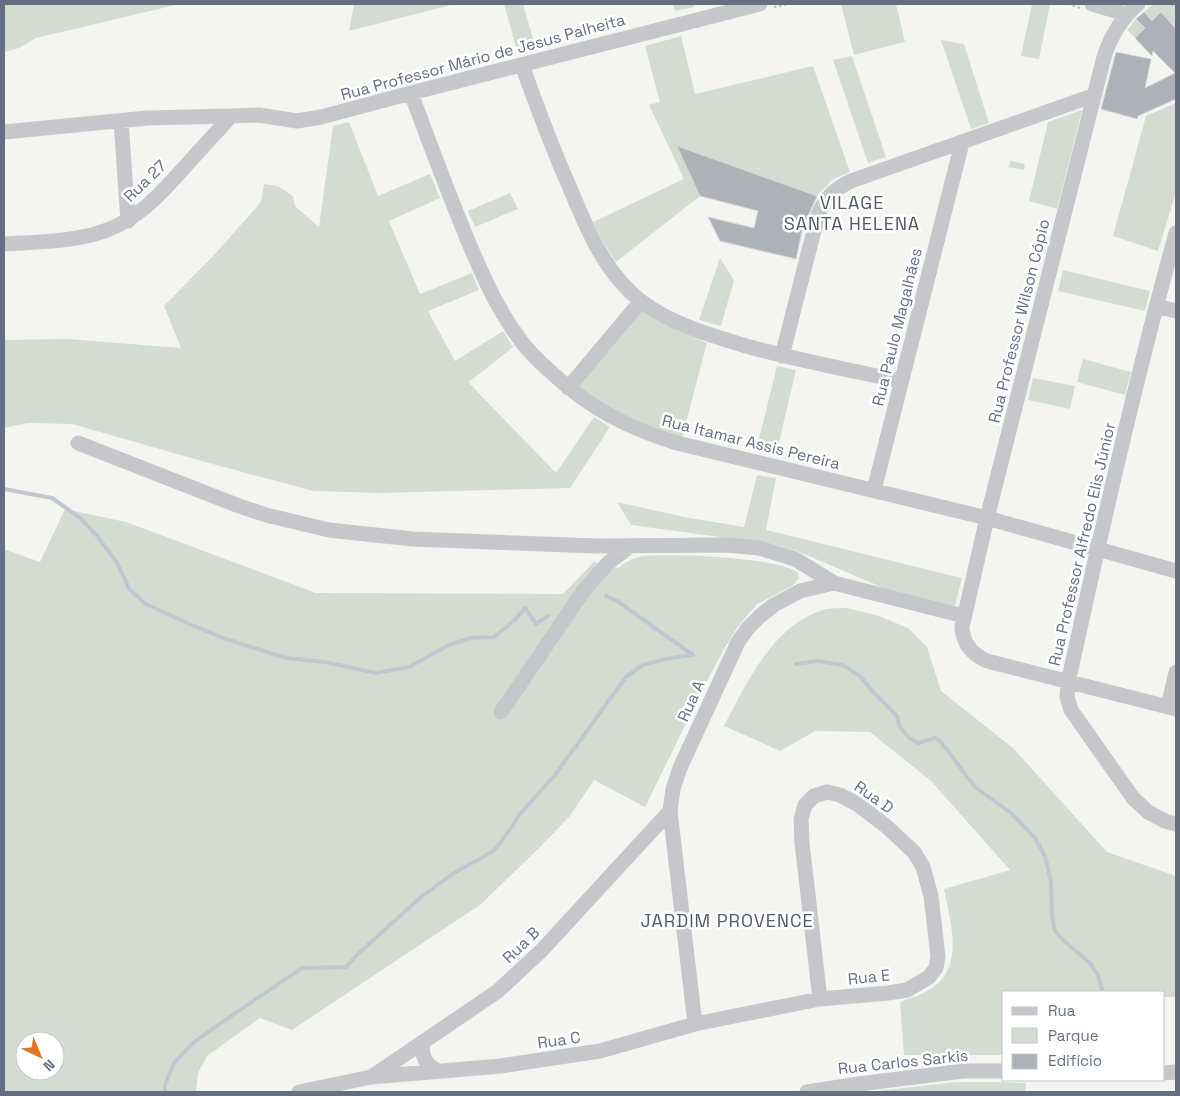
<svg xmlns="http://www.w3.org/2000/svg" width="1180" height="1096" font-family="'Space Grotesk',sans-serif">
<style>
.green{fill:#d4dcd2;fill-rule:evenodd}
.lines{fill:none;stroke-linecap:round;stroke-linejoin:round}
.stream{stroke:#c0c7ce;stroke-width:4}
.building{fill:#adb2b9;stroke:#d6d6d4}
.path{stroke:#bcbdc0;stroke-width:2;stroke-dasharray:2.5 2.5;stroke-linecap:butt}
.minor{stroke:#c5c7cb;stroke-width:15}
.labels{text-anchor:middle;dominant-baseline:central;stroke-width:5;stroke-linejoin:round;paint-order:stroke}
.street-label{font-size:16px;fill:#646f82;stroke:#fff}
.neighbourhood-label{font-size:18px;letter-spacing:1px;fill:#525a67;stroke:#fff}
</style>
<rect width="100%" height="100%" fill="#f4f5f1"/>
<path class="green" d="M4,4h176l-144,34 -17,10 -15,4z
M354,4h101l-106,27z
M504,4h19l13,45 -18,5z
M673,4h20l1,3 -19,4z
M841,4h55l9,38 -51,13z
M1032,4h18l-11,55 -18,-3z
M1153,4h23v25l-15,-17 -9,9 -8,-9z
M1136,19l9,9 -10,10 -8,-8z
M681,36l14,58 118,-28 37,106 -17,7 -16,17 -139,-49 22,49 -84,66 -13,-20 -10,-20 91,-43 -35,-74 11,-3 -15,-56z
M941,40l23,4 25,79 -18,6z
M852,56l34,101 -18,6 -35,-103z
M1176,103v89l-18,59 -45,-15 33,-120z
M1082,110l-25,99 -28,-8 19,-79z
M349,122l29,74 52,-22 10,24 -51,23 31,73 52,-21 7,17 -51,21 27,50 48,-30 10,16 -44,35 1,2 86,89 38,-56 16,10 -40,61 -191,5 -66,-2 -115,-31 -126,-36 -44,-1 -24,5v-88l64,-1 113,9 -17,-42 51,-52 46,-52 3,-18 14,2 15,10 2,10 24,21 14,-101z
M1010,161l15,3 -1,6 -16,-3z
M510,193l8,16 -43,18 -7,-16z
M720,258l14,22 -13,46 -22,-6z
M1063,270l87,21 -5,20 -87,-20z
M642,310l37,21 28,12 -25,95 -24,-8 -33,-13 -48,-29z
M1083,359l48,13 -6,23 -48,-13z
M777,366l19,4 -20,85 -20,-4z
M1033,378l42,8 -5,23 -42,-9z
M757,475l19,3 -10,52 196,48 -7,28 -69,-17 -89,-38 -25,-7 -141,-19 -14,-23 67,15 60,10z
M65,509l61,13 190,71 247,1 31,-32 24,6c6,-5 13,-9 20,-11 25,-5 143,0 160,16l1,5 -7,8 -35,18 -20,24 -14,23 -14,26 -64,130 -51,-27 -25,37 -31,32 -58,56 -188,125 -32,-12 -53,38 -9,17 -2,19h-192v-543l36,13zM25,1041h30v30h-30z
M846,608l33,8 29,12 19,19 14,44 72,57 94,104 69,24v121h-12v-5h-160v63h-100l-4,-53c11,-4 22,-7 32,-14 33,-21 18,-68 12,-99l66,-19 -79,-89 -61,-49 -55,-1 -35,20 -56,-25c22,-42 51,-105 103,-117 6,-1 13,-1 19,-1z
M957,1082h37l32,1 -1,9h-157z"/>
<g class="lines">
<path class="stream" d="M4,489l48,9 28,20 18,19 19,26 13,27 16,14 41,19 39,16 60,19 39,4 51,11 33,-6 40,-22 22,-7 23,-1 22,-18 9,-11 11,16 12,-8
M606,596l11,5 76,54
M796,664l22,-3 25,4 17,11 14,17 23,23 3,11 9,11 9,5 18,-5 5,4 34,45 36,26 24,25 10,18 6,25 1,35 3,15 9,10 26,22 8,12 5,17
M165,1092v-7l9,-22 19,-20 32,-23 77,-52 44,-1 14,-15 61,-55 33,-24 38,-21 10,-11 18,-27 35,-39 71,-98 17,-12 22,-6 28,-4"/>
</g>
<path class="building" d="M1144,12l8,9 9,-9 15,17v70l-38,17 -1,3 -36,-10 15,-57 35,7 -6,29 30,-15 -22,-22 -1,5 -17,-18 10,-10 -9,-9z
M677,146l140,50 -12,27 -1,-1 -8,37 -76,-18 -12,-24 46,11 4,-17 -58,-15z"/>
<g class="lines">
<path class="path" d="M1068,4l12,4
M774,7l14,-3"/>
<path class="minor" d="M1092,4l34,10
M1138,4c-17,15 -27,31 -34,53l-117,461 -25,109c1,17 10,27 25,34l189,48
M522,65c15,42 30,83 48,123 17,41 35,86 72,114 31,23 68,33 104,44 51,14 103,24 155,35
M411,93c18,49 37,99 57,148 14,33 29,68 51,97 9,14 22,25 34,36 38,35 75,54 124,69l310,75 189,53
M231,116l28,-1 38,6 24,-4 90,-24 349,-89
M121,121l7,100
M4,132l143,-14 84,-2c-16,18 -33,36 -49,54 -25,28 -49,54 -87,64 -29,8 -61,8 -91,10
M1176,233c-41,148 -75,299 -108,450l-1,14 4,13 62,88 15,14 17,9 11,3
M1156,306l20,5
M782,356l36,-141c7,-18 17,-26 33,-34l244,-86
M568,388l73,-87
M78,443l161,63 27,9 63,15 83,9 185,7 129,-1 33,3 36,11 39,24
M874,490l88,-347
M1168,707l8,-35
M501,712l83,-122 24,-27 22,-17
M695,1024l-25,-213 3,-22 7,-21 58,-126 10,-14 12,-12 14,-11 26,-14 34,-8 130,33
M422,1043c0,14 3,21 16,28
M1164,1073l12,-1
M373,1076l125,-85 44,-41 128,-139
M299,1092l72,-15 130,-11 99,-15 95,-27 125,-25 68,-6 19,-3 22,-13 7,-9 2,-11 -7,-61 -8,-29 -9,-15 -28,-26 -29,-22 -17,-9 -13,-3 -13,4 -9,9 -4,14 1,24 18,156
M807,1092l52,-8 104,-13h41"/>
</g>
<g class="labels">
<g class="street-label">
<text transform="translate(483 57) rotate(-15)">Rua Professor Mário de Jesus Palheita</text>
<text transform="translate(145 181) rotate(-44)">Rua 27</text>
<text transform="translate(1019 321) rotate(-76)">Rua Professor Wilson Cópio</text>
<text transform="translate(897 327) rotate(-76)">Rua Paulo Magalhães</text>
<text transform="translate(751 442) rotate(14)">Rua Itamar Assis Pereira</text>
<text transform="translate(1082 544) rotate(-77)">Rua Professor Alfredo Elis Júnior</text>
<text transform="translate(691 701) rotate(-66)">Rua A</text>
<text transform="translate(874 797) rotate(35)">Rua D</text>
<text transform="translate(521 945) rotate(-44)">Rua B</text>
<text transform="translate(869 977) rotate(-6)">Rua E</text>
<text transform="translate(559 1040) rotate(-8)">Rua C</text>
<text transform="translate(903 1062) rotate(-6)">Rua Carlos Sarkis</text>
</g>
<g class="neighbourhood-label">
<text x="852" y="202">VILAGE<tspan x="852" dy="21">SANTA HELENA</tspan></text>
<text x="727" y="920">JARDIM PROVENCE</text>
</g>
</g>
<rect width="1180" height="1096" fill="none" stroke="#646f82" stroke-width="10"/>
<rect x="1002" y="991" width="162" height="90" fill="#ffffff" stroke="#c1c5cd"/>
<rect x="1012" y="1007" width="25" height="8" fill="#c5c7cb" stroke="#c1c5cd"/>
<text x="1048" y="1016" font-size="15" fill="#646f82">Rua</text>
<rect x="1012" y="1028" width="25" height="15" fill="#d4dcd2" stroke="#c1c5cd"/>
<text x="1048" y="1041" font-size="15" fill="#646f82">Parque</text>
<rect x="1012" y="1054" width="25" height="15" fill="#adb2b9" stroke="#c1c5cd"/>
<text x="1048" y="1066" font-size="15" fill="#646f82">Edifício</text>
<g transform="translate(40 1056) rotate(136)"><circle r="24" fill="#ffffff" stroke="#c1c5cd"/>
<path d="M0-4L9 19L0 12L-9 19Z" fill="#e17425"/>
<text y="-8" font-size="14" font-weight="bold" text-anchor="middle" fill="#646f82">N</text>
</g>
</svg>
